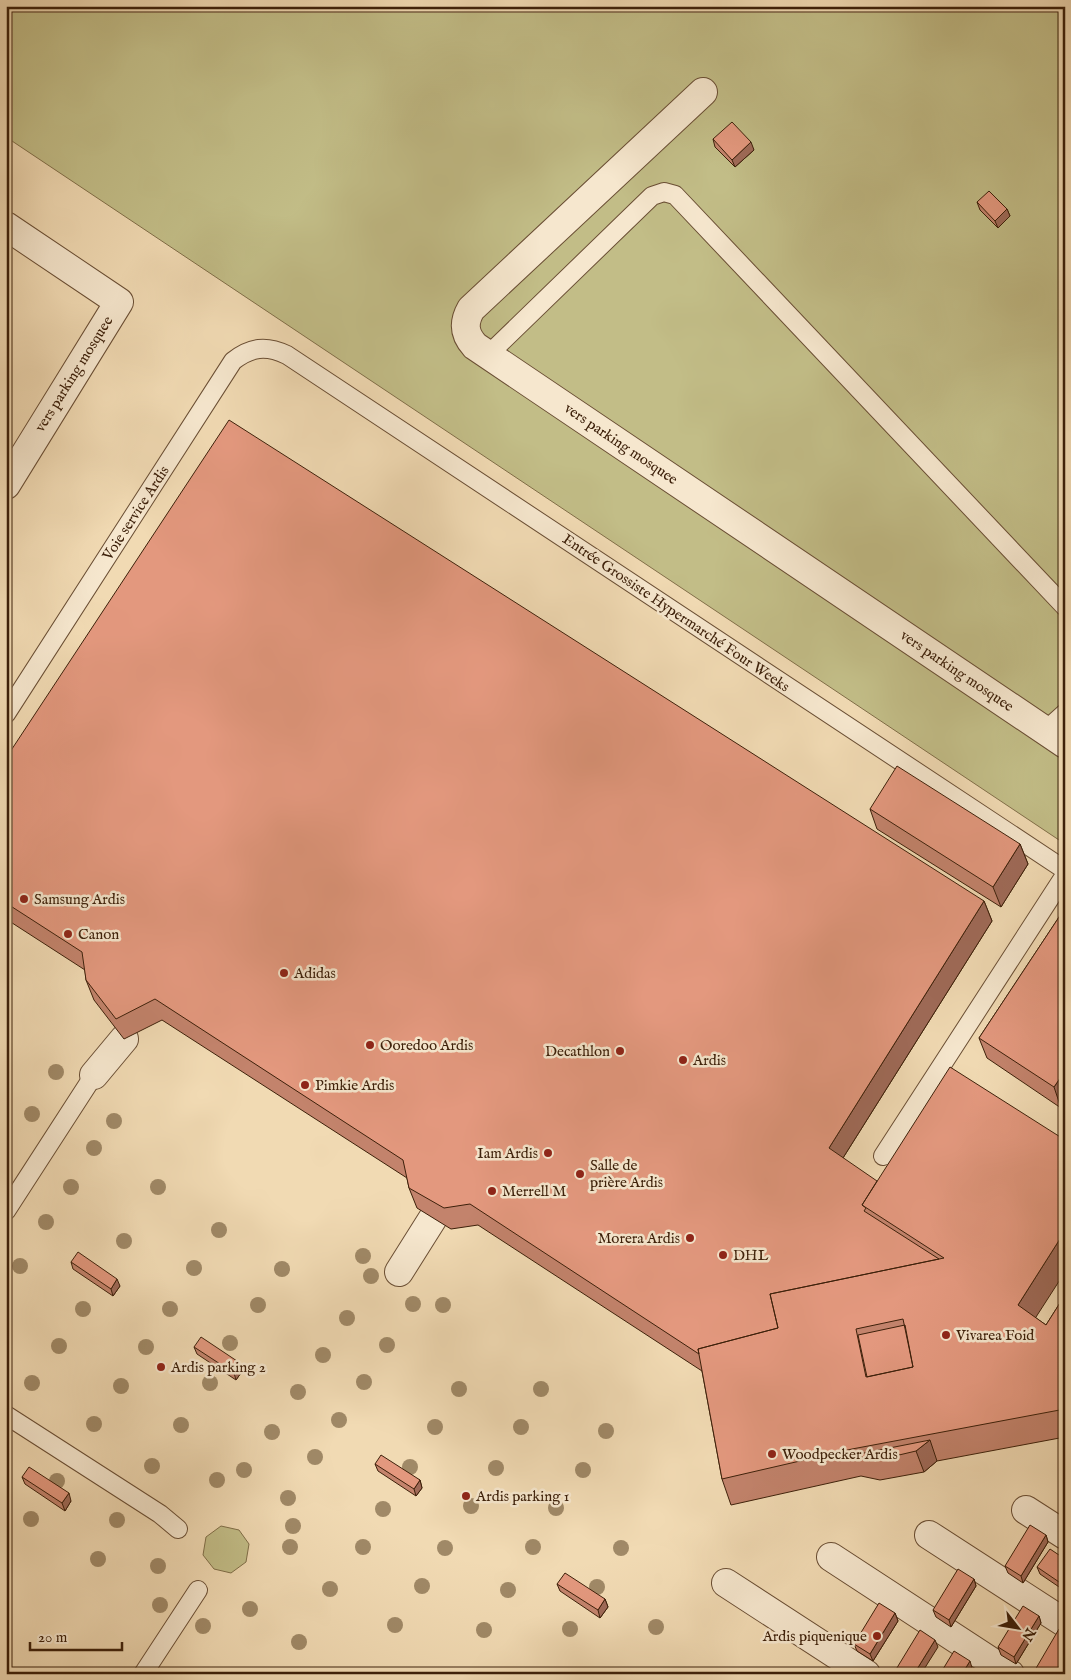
<svg xmlns="http://www.w3.org/2000/svg" width="1071" height="1680" font-family="'IM FELL English',serif">
<style>
.green{fill:#c2bd87;stroke:#806e48}
.lines{fill:none;stroke-linecap:round;stroke-linejoin:round}
.lane-casing{stroke:#6a4e34;stroke-width:20}
.street-casing{stroke:#6a4e34;stroke-width:30}
.lane{stroke:#f6e7ce;stroke-width:18}
.street{stroke:#f6e7ce;stroke-width:28}
.tree{fill:#a08967}
.wall{fill:#c3836c;stroke:#3d200a}
.shaded-wall{fill:#9f6a58;stroke:#3d200a}
.building{fill:#e3987e;stroke:#3d200a;fill-rule:evenodd}
.poi-dot{fill:#8f2418;stroke:#f6e7ce;stroke-width:2}
.labels{text-anchor:middle;dominant-baseline:central;stroke-width:5;stroke-linejoin:round;paint-order:stroke}
.street-label{font-size:15px;fill:#3d200a;stroke:#f6e7ce}
.poi-label{font-size:15px;fill:#3d200a;stroke:#f6e7ce;text-anchor:start}
</style>
<rect width="100%" height="100%" fill="#f1dab3"/>
<filter id="stains"><feTurbulence type="fractalNoise" baseFrequency=".004" numOctaves="4"/><feColorMatrix values="0 0 0 0 .2 0 0 0 0 .09 0 0 0 0 .02 0 0 0 .5 -.17"/></filter>
<radialGradient id="worn" r=".72"><stop offset=".6" stop-color="#630" stop-opacity="0"/><stop offset="1" stop-color="#630" stop-opacity=".3"/></radialGradient>
<path class="green" d="M6,6h1059v838l-1059,-707z
M221,1526l18,4 10,14 -3,18 -15,11 -17,-4 -11,-14 3,-18z"/>
<g class="lines">
<defs>
<path id="lane" d="M488,355l164,-159 12,-4 11,3 390,412
M6,714l227,-353c18,-14 33,-16 54,-6l778,515
M1045,731l20,-18
M883,1156l182,-281
M6,1211l88,-136
M6,1415l154,99 18,15
M143,1674l55,-84"/>
<path id="street" d="M703,92l-232,217c-8,14 -7,25 4,37l590,398
M6,226l113,76 -113,183
M94,1075l30,-36
M399,1272l34,-54
M1026,1510l39,25
M929,1535l136,88
M831,1557l179,117
M726,1583l140,91"/>
</defs>
<use href="#lane" class="lane-casing"/>
<use href="#street" class="street-casing"/>
<use href="#lane" class="lane"/>
<use href="#street" class="street"/>
</g>
<g class="tree">
<circle cx="56" cy="1072" r="8"/>
<circle cx="32" cy="1114" r="8"/>
<circle cx="114" cy="1121" r="8"/>
<circle cx="94" cy="1148" r="8"/>
<circle cx="71" cy="1187" r="8"/>
<circle cx="158" cy="1187" r="8"/>
<circle cx="46" cy="1222" r="8"/>
<circle cx="219" cy="1230" r="8"/>
<circle cx="124" cy="1241" r="8"/>
<circle cx="363" cy="1256" r="8"/>
<circle cx="20" cy="1266" r="8"/>
<circle cx="194" cy="1268" r="8"/>
<circle cx="282" cy="1269" r="8"/>
<circle cx="371" cy="1276" r="8"/>
<circle cx="413" cy="1304" r="8"/>
<circle cx="258" cy="1305" r="8"/>
<circle cx="443" cy="1305" r="8"/>
<circle cx="83" cy="1309" r="8"/>
<circle cx="170" cy="1309" r="8"/>
<circle cx="347" cy="1318" r="8"/>
<circle cx="230" cy="1343" r="8"/>
<circle cx="387" cy="1345" r="8"/>
<circle cx="59" cy="1346" r="8"/>
<circle cx="146" cy="1347" r="8"/>
<circle cx="323" cy="1355" r="8"/>
<circle cx="364" cy="1382" r="8"/>
<circle cx="32" cy="1383" r="8"/>
<circle cx="210" cy="1383" r="8"/>
<circle cx="121" cy="1386" r="8"/>
<circle cx="459" cy="1389" r="8"/>
<circle cx="541" cy="1389" r="8"/>
<circle cx="298" cy="1392" r="8"/>
<circle cx="339" cy="1420" r="8"/>
<circle cx="94" cy="1424" r="8"/>
<circle cx="181" cy="1425" r="8"/>
<circle cx="435" cy="1427" r="8"/>
<circle cx="521" cy="1427" r="8"/>
<circle cx="606" cy="1431" r="8"/>
<circle cx="272" cy="1432" r="8"/>
<circle cx="315" cy="1457" r="8"/>
<circle cx="152" cy="1466" r="8"/>
<circle cx="410" cy="1467" r="8"/>
<circle cx="496" cy="1468" r="8"/>
<circle cx="244" cy="1470" r="8"/>
<circle cx="583" cy="1470" r="8"/>
<circle cx="217" cy="1480" r="8"/>
<circle cx="57" cy="1481" r="8"/>
<circle cx="288" cy="1498" r="8"/>
<circle cx="471" cy="1506" r="8"/>
<circle cx="556" cy="1508" r="8"/>
<circle cx="383" cy="1509" r="8"/>
<circle cx="31" cy="1519" r="8"/>
<circle cx="117" cy="1520" r="8"/>
<circle cx="293" cy="1526" r="8"/>
<circle cx="290" cy="1547" r="8"/>
<circle cx="363" cy="1547" r="8"/>
<circle cx="533" cy="1547" r="8"/>
<circle cx="445" cy="1548" r="8"/>
<circle cx="621" cy="1548" r="8"/>
<circle cx="98" cy="1559" r="8"/>
<circle cx="158" cy="1566" r="8"/>
<circle cx="422" cy="1586" r="8"/>
<circle cx="597" cy="1587" r="8"/>
<circle cx="330" cy="1589" r="8"/>
<circle cx="508" cy="1590" r="8"/>
<circle cx="160" cy="1605" r="8"/>
<circle cx="250" cy="1609" r="8"/>
<circle cx="395" cy="1625" r="8"/>
<circle cx="203" cy="1626" r="8"/>
<circle cx="656" cy="1627" r="8"/>
<circle cx="570" cy="1629" r="8"/>
<circle cx="484" cy="1630" r="8"/>
<circle cx="299" cy="1642" r="8"/>
</g>
<path class="wall" d="M713,139l41,11 -19,17 -20,-20z
M977,202l30,7 3,7 -12,12 -18,-18z
M6,758l978,143 8,20 -149,237 193,160 10,7 19,-30v142l-128,24 -13,11 -44,8 -19,-4 -130,29 -9,-26 -20,-108 -224,-146 -27,4 -34,-21 -8,-20 -2,-10 -245,-158 -38,19 -30,-39 -8,-20 -1,-10 -79,-51z
M870,809l150,35 8,20 -27,43 -124,-78z
M1065,908l-4,200 -74,-50 -8,-20z
M71,1262l49,24 -7,10 -40,-27z
M194,1347l49,23 -7,10 -39,-26z
M375,1464l45,16 2,8 -6,8 -38,-25z
M22,1477l49,24 -6,10 -40,-27z
M1046,1535l2,7 -25,41 -15,-10 -3,-7z
M1065,1559v32l-25,-17 -3,-7z
M974,1579l2,7 -25,41 -15,-10 -3,-7z
M557,1584l48,15 3,8 -8,11 -40,-27z
M895,1613l3,8 -25,40 -16,-10 -3,-7z
M1039,1616l2,7 -25,41 -15,-9 -3,-8z"/>
<path class="shaded-wall" d="M751,142l3,8 -19,17 -3,-7z
M1007,209l3,7 -12,12 -3,-7z
M1020,844l8,20 -27,43 -8,-20z
M984,901l8,20 -156,248 -7,-21z
M1065,1071v32l-4,5 -7,-21z
M1065,1231v41l-38,59 -9,-26z
M117,1279l3,7 -7,10 -2,-7z
M240,1363l3,7 -7,10 -2,-7z
M930,1440l7,21 -13,11 -8,-21z
M420,1480l2,8 -6,8 -2,-7z
M69,1493l2,8 -6,10 -3,-8z
M1046,1535l2,7 -25,41 -2,-7z
M974,1579l2,7 -25,41 -2,-7z
M605,1599l3,8 -8,11 -2,-8z
M895,1613l3,8 -25,40 -3,-7z
M1039,1616l2,7 -25,41 -2,-7z
M935,1640l3,7 -17,27h-7z
M1065,1657v11l-4,6h-7z
M970,1661l2,7 -3,6h-7z"/>
<path class="building" d="M732,122l19,20 -19,18 -19,-21z
M989,191l18,18 -12,12 -18,-19z
M229,420l755,481 -155,247 48,33 -15,24 4,3 -2,3 75,48 -169,35 8,34 -80,21 1,5 -229,-150 -26,4 -35,-20 -6,-28 -248,-161 -39,20 -30,-39 -4,-28 -76,-49v-145z
M897,766l123,78 -27,43 -123,-78z
M1065,908v163l-11,16 -75,-49z
M950,1067l115,73v91l-47,74 28,20 19,-30v114l-213,40 -130,30 -24,-130 80,-21 -8,-34 174,-36 -82,-53zM903,1319l10,48 -47,10 -10,-48z
M78,1252l39,27 -6,10 -40,-27z
M905,1325l8,42 -46,10 -9,-42z
M201,1337l39,26 -6,10 -40,-26z
M930,1440l-14,11 -17,4 -26,5 -19,-5z
M381,1455l39,25 -6,9 -39,-25z
M29,1467l40,26 -7,10 -40,-26z
M1030,1525l16,10 -25,41 -16,-10z
M1050,1549l15,10v27l-28,-19z
M958,1569l16,10 -25,41 -16,-10z
M565,1573l40,26 -7,11 -41,-26z
M879,1603l16,10 -25,41 -16,-10z
M1023,1606l16,10 -25,41 -16,-10z
M1059,1629l6,4v24l-11,17h-13l-6,-4z
M920,1630l15,10 -21,34h-15l-4,-3z
M954,1651l16,10 -8,13h-22z"/>
<g class="poi-dot">
<circle cx="24" cy="899" r="5"/>
<circle cx="68" cy="934" r="5"/>
<circle cx="284" cy="973" r="5"/>
<circle cx="370" cy="1045" r="5"/>
<circle cx="620" cy="1051" r="5"/>
<circle cx="683" cy="1060" r="5"/>
<circle cx="305" cy="1085" r="5"/>
<circle cx="548" cy="1153" r="5"/>
<circle cx="580" cy="1174" r="5"/>
<circle cx="492" cy="1191" r="5"/>
<circle cx="690" cy="1238" r="5"/>
<circle cx="723" cy="1255" r="5"/>
<circle cx="946" cy="1335" r="5"/>
<circle cx="161" cy="1367" r="5"/>
<circle cx="772" cy="1454" r="5"/>
<circle cx="466" cy="1496" r="5"/>
<circle cx="877" cy="1636" r="5"/>
</g>
<g class="labels">
<g class="street-label">
<text transform="translate(74 374) rotate(-58)">vers parking mosquee</text>
<text transform="translate(621 444) rotate(34)">vers parking mosquee</text>
<text transform="translate(136 513) rotate(-57)">Voie service Ardis</text>
<text transform="translate(676 613) rotate(34)">Entrée Grossiste Hypermarché Four Weeks</text>
<text transform="translate(957 671) rotate(34)">vers parking mosquee</text>
</g>
<g class="poi-label">
<text x="34" y="899">Samsung Ardis</text>
<text x="78" y="934">Canon</text>
<text x="294" y="973">Adidas</text>
<text x="380" y="1045">Ooredoo Ardis</text>
<text x="610" y="1051" text-anchor="end">Decathlon</text>
<text x="693" y="1060">Ardis</text>
<text x="315" y="1085">Pimkie Ardis</text>
<text x="538" y="1153" text-anchor="end">Iam Ardis</text>
<text x="590" y="1165">Salle de<tspan x="590" dy="17">prière Ardis</tspan></text>
<text x="502" y="1191">Merrell M</text>
<text x="680" y="1238" text-anchor="end">Morera Ardis</text>
<text x="733" y="1255">DHL</text>
<text x="956" y="1335">Vivarea Foid</text>
<text x="171" y="1367">Ardis parking 2</text>
<text x="782" y="1454">Woodpecker Ardis</text>
<text x="476" y="1496">Ardis parking 1</text>
<text x="867" y="1636" text-anchor="end">Ardis piquenique</text>
</g>
</g>
<rect width="1071" height="1680" fill="none" stroke="#f1dab3" stroke-width="25"/>
<rect x="8" y="8" width="1056" height="1665" fill="none" stroke="#3d200a" stroke-width="2.5"/>
<rect x="12" y="12" width="1046" height="1655" fill="none" stroke="#3d200a"/>
<g transform="translate(1018 1628) rotate(121)" stroke="#f6e7ce" stroke-width="4" paint-order="stroke">
<path d="M0-4L9 19L0 12L-9 19Z" fill="#3d200a"/>
<text y="-8" font-size="14" font-weight="bold" text-anchor="middle" fill="#3d200a">N</text>
</g>
<path d="M30 1642v8h92v-8" fill="none" stroke="#3d200a" stroke-width="2.5"/>
<text x="38" y="1642" font-size="15" fill="#3d200a" stroke="#f6e7ce" stroke-width="4" paint-order="stroke">20 m</text>
<rect width="100%" height="100%" filter="url(#stains)"/>
<rect width="100%" height="100%" fill="url(#worn)"/>
</svg>
